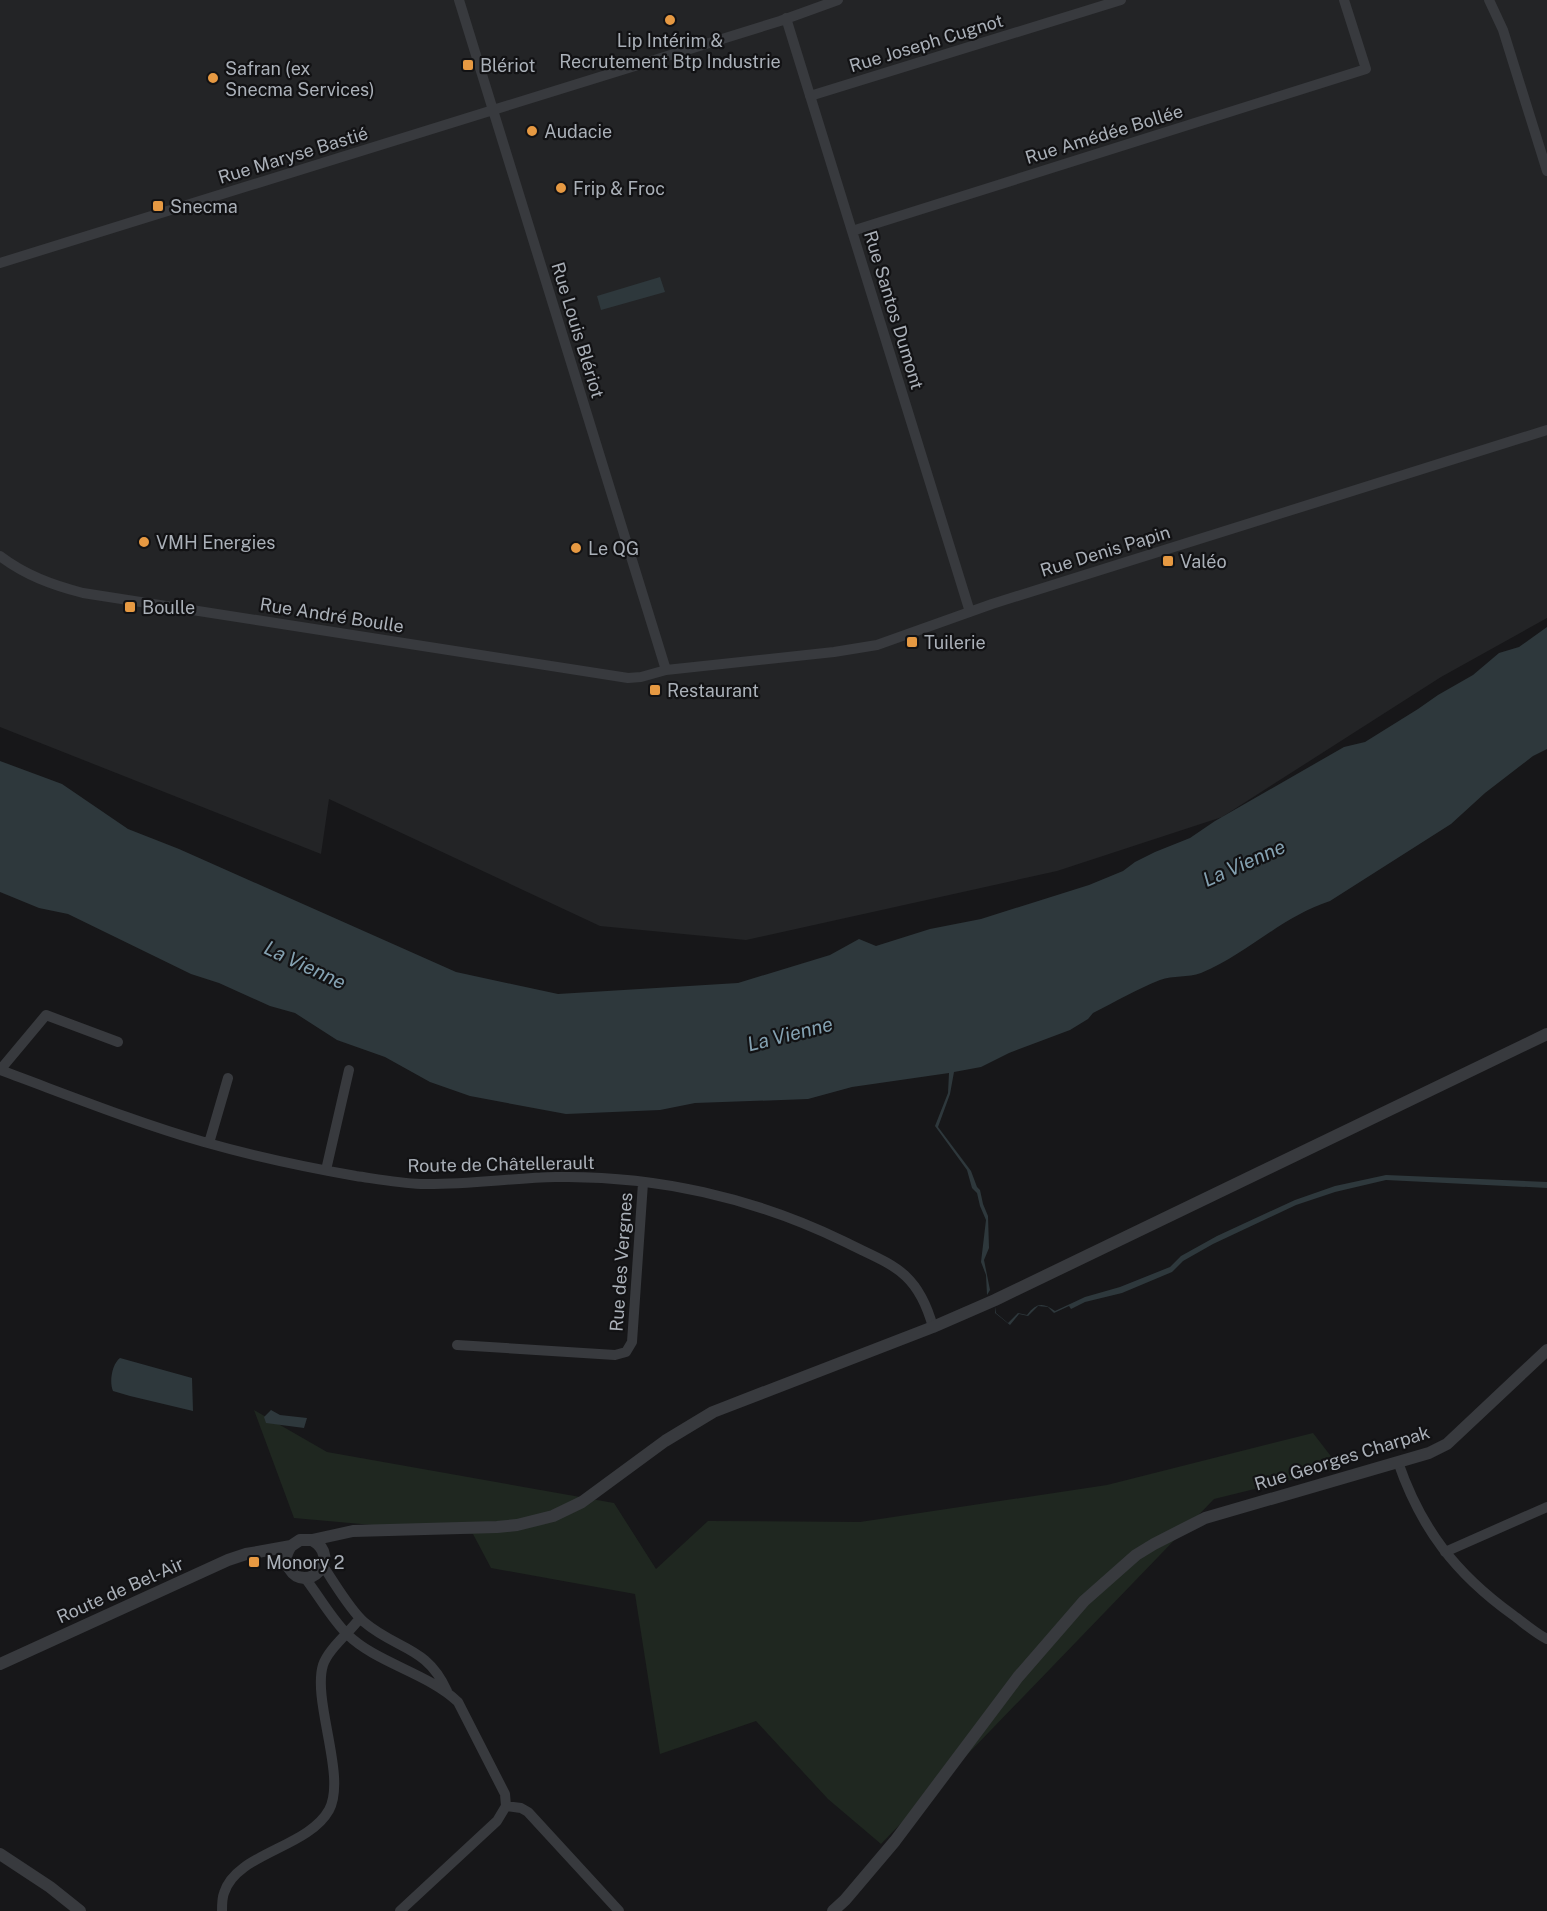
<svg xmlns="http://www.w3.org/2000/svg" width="1547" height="1911" font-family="'Public Sans',sans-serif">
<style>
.built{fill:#232426}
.green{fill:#1f2720}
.water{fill:#2e383c}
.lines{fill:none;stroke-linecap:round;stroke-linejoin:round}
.minor{stroke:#383a3e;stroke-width:10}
.tertiary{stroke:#383a3e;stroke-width:12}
.poi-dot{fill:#e69942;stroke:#121214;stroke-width:2}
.labels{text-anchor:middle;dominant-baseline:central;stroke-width:4.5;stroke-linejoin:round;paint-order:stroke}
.poi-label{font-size:18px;fill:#aab0b8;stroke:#121214;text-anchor:start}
.street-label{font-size:18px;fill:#aab0b8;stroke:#121214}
.water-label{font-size:20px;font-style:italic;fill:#84a1b1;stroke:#121214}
</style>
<rect width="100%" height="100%" fill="#171719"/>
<path class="built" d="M0,0h1547v618l-106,59 -219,140 -165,54 -311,69 -146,-14 -271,-127 -8,55 -321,-127z"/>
<path class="green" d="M254,1410l73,42 287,51 42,66 52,-48 152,1 247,-37 206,-52 27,35 -126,31 -333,345 -53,-45 -72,-78 -96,33 -25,-160 -144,-26 -18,-34 -179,-16z"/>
<path class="water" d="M660,277l5,15 -64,18 -4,-14z
M1547,627v122l-14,7 -48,37 -34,31 -121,77c-49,16 -83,53 -129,72 -13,5 -28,2 -41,7 -23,9 -45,22 -67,33l-5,6 -18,11 -61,23 -28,14 -27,5 -4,22 -12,33 33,44 6,16 3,3 3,14 5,12 1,32 -5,12 6,30 -3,5 -1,-20 -5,-13 5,-42 -6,-14 -3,-13 -5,-5 -5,-18 -32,-44 13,-33 1,-20 -97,14 -44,12 -113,4 -35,7 -94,4 -96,-18 -40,-14 -45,-25 -48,-17 -42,-27 -25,-7 -51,-23 -28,-9 -123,-60 -29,-6 -39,-16v-131l62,23 66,45 51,20 277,123 102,22 180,-11 92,-28 29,-16 17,7 54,-17 51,-10 108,-34 34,-14 12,-9 20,-10 35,-14 25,-17 129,-74 21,-5 53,-33 20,-14 35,-20 26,-22 20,-6z
M1386,1175l161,7v6l-161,-8 -51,12 -39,13 -83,39 -30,17 -11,11 -50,21 -37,9 -14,7 -2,-3 -15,7 -6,-6 -10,-1 -10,10 -9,-2 -9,11 -15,-12v-6l1,6 12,10 10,-10 9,2c9,-12 16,-13 28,-4l30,-14 35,-10 50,-20 11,-11 36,-20 78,-36 40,-14z
M120,1358l72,20 1,33 -63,-15 -17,-5c-4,-9 -1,-27 7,-33z
M271,1410l9,5 27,3 -3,10 -38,-5 -2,-6z"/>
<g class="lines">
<path class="minor" d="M459,0l207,670
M1489,0l14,30 44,141
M786,18l184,594
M810,96l311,-96
M852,231l514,-162 -22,-69
M0,263l780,-242 58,-21
M0,556c25,19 52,29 83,37l545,85 13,-1 25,-7 168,-18 43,-7 115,-41 555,-174
M0,1070c68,25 135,52 204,72 49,14 101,25 152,34 21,3 43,7 65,8 45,1 90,-6 135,-7 98,-2 199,21 287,64 48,24 74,28 90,86
M0,1070l46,-55 72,27
M209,1143l19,-65
M326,1170l23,-100
M457,1345l158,10 11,-3 6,-10 11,-159
M1398,1462c23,67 58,112 115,153 11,8 22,18 34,24
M1445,1552l102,-45
M323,1566c11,16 27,44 41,56 33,28 63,24 83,69
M305,1578c14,18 26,40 42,56 29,29 81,39 111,68l47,92 1,12 -9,15 -97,90
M506,1806l15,2 7,4 91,99
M222,1911c0,-6 0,-13 2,-18 12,-40 84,-45 105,-83 18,-33 -17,-109 -6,-145 5,-16 27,-33 37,-47"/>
<path class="tertiary" d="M291,1546c-5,7 -7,15 -2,22 17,28 55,-10 23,-28
M0,1664l228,-104 18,-6 45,-8 9,-6h12l41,-9 144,-4 20,-2 36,-9 29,-14 83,-61 48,-29 220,-85 62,-27 552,-266
M0,1854l50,33 30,24
M833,1911l12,-11 50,-59 123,-164 66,-76 52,-46 18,-11 51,-26 224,-65 18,-9 100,-94"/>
</g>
<g class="poi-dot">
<circle cx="670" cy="20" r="6"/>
<rect x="462" y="59" width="12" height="12" rx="3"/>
<circle cx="213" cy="78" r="6"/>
<circle cx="532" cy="131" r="6"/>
<circle cx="561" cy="188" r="6"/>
<rect x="152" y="200" width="12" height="12" rx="3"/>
<circle cx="144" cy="542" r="6"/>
<circle cx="576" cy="548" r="6"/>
<rect x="1162" y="555" width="12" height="12" rx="3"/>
<rect x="124" y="601" width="12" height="12" rx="3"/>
<rect x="906" y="636" width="12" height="12" rx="3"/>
<rect x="649" y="684" width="12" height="12" rx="3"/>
<rect x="248" y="1556" width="12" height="12" rx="3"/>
</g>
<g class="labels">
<g class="poi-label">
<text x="670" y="40" text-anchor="middle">Lip Intérim &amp;<tspan x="670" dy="21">Recrutement Btp Industrie</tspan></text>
<text x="480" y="65">Blériot</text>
<text x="225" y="68">Safran (ex<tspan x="225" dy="21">Snecma Services)</tspan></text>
<text x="544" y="131">Audacie</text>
<text x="573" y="188">Frip &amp; Froc</text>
<text x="170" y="206">Snecma</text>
<text x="156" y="542">VMH Energies</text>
<text x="588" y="548">Le QG</text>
<text x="1180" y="561">Valéo</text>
<text x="142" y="607">Boulle</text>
<text x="924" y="642">Tuilerie</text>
<text x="667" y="690">Restaurant</text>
<text x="266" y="1562">Monory 2</text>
</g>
<g class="street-label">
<text transform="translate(926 43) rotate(-17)">Rue Joseph Cugnot</text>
<text transform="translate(1104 134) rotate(-17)">Rue Amédée Bollée</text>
<text transform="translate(293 155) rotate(-17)">Rue Maryse Bastié</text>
<text transform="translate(894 310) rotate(73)">Rue Santos Dumont</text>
<text transform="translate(578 330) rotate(73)">Rue Louis Blériot</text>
<text transform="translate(1105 551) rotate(-17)">Rue Denis Papin</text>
<text transform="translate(332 615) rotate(9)">Rue André Boulle</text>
<text transform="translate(501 1164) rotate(-1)">Route de Châtellerault</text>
<text transform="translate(621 1262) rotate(-86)">Rue des Vergnes</text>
<text transform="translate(1342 1458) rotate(-17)">Rue Georges Charpak</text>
<text transform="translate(120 1590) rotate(-24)">Route de Bel-Air</text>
</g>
<g class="water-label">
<text transform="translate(1244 863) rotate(-24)">La Vienne</text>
<text transform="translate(305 965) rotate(25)">La Vienne</text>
<text transform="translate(790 1034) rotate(-14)">La Vienne</text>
</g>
</g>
</svg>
